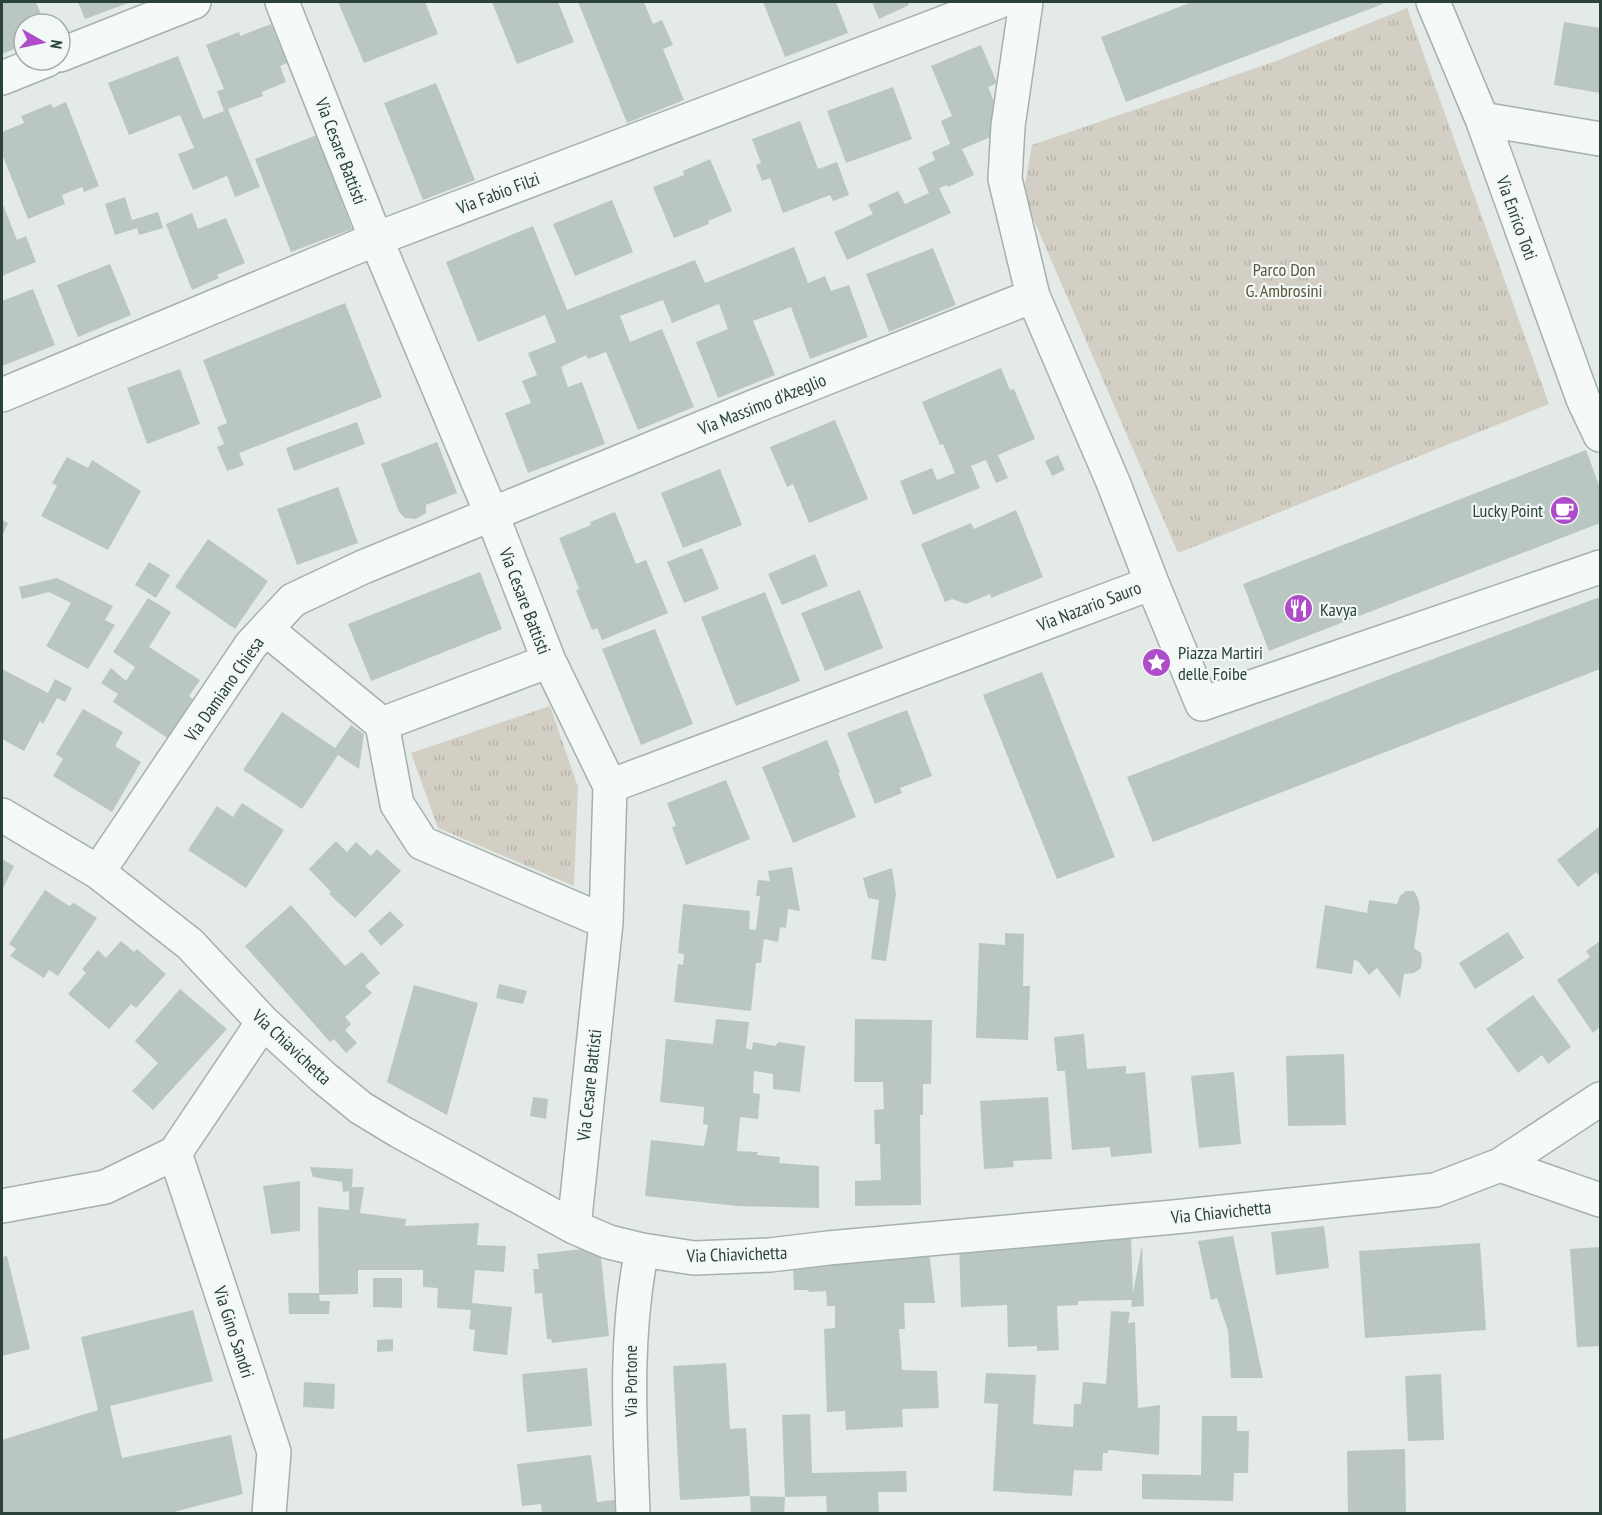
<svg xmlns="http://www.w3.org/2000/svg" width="1602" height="1515" font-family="'PT Sans Narrow',sans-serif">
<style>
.park{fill:url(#park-tufts)}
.building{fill:#bac7c1}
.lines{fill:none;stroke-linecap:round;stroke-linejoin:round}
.minor-casing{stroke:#a4b1ac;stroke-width:36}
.minor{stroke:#f5f9f7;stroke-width:33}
.labels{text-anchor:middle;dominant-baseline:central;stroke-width:4.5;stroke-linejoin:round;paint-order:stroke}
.street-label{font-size:18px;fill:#2b4238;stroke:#f2f8f5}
.park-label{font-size:18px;fill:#5d5439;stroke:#f2f8f5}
.poi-label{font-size:18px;fill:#2b4238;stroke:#f2f8f5;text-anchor:start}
</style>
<defs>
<pattern id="park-tufts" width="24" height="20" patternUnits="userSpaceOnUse" patternTransform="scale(1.5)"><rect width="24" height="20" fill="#d4cfc4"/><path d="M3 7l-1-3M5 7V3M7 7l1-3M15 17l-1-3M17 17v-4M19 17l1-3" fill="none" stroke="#b6b3a9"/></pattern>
</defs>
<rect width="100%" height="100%" fill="#e3eae7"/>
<path class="park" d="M1407,8l142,396 -371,149 -155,-358 9,-50 244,-84z
M550,706l28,81 -4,99 -136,-58 -27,-75z"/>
<path class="building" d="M2,2h34l9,22h-21v21l-22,9z
M78,2h53l-46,17z
M338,2h87l13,32 -74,29z
M492,2h66l16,40 -57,22z
M578,2h66l9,22 9,-4 11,25 -10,4 21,51 -57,23z
M763,2h73l12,31 -63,24z
M872,2h35l2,3 -30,14z
M1192,2h190l1,2 -257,98 -25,-65z
M1564,22l36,6v65l-46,-8z
M271,24l16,39 -7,3 6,16 -24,10 1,4 -35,13 32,78 -25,10 -8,-21 -34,14 -15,-36 16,-6 -14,-33 -51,20 -21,-52 70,-27 25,63 21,-8 -7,-20 7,-2 -18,-44 33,-13 1,4z
M981,45l16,38 -9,4 11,27 -8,3 7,17 -36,15 12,26 -26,12 -1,-2 -8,3 12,25 -104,47 -13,-28 39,-18 -5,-9 30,-14 7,13 24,-11 -11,-25 17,-8 -3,-8 18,-8 -9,-23 11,-5 -21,-50z
M436,83l39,97 -52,20 -39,-97z
M893,87l19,52 -66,24 -19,-52z
M66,102l33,84 -15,6 -2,-5 -20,8 3,9 -37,15 -26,-65v-22l22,-9 -3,-7 30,-12 2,4z
M800,121l18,48 19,-7 12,33 -16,6 -3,-6 -47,18 -13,-35 -8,3 -6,-16 5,-2 -9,-24z
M317,135l35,94 -61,23 -36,-93z
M710,159l22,52 -24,10 1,3 -35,14 -21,-51 31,-12 -1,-4z
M125,197l7,23 26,-8 5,16 -24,7 -2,-7 -22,7 -10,-31z
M612,200l21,52 -58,24 -22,-52z
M2,202l15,38 9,-4 10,26 -34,14z
M192,213l6,16 28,-11 19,45 -28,12 2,3 -27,12 -26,-66z
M533,226l34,84 128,-50 10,23 89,-36 14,36 17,-7 6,15 18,-6 19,52 -58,22 -19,-52 -38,14 22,54 -57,23 -22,-56 32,-13 -9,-25 -47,19 -9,-23 -43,16 10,26 32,-13 32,78 -56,23 -32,-78 -18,7 -2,-4 -25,12 7,20 14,-5 23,62 -77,29 -23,-60 26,-10 -9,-22 15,-6 -9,-22 28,-11 -11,-27 -67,27 -32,-80z
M933,248l23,57 -67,27 -23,-58z
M110,264l21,51 -53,22 -21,-52z
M33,289l22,56 -53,21v-65z
M345,303l37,94 -143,56 5,12 -17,6 -10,-24 7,-3 -7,-17 10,-4 -24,-63z
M1001,368l9,22 4,-1 21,50 -37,16 10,23 -12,5 -10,-23 -15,6 9,22 -67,27 -13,-34 32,-13 5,12 18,-7 -12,-29 -3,1 -18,-43z
M180,369l20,55 -53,20 -20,-56z
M835,420l33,79 -59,24 -16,-39 -6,3 -17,-40z
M357,422l8,22 -71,27 -8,-23z
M437,442l20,51 -31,12v8l-10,6 -11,-1 -6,-6 -18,-48z
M1586,450l14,38v35l-331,128 -26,-67z
M1058,455l7,15 -13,6 -7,-15z
M67,457l21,11 4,-8 49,31 -33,59 -67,-34 16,-30 -5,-3z
M720,469l22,56 -59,23 -22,-55z
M338,487l20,56 -61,22 -20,-56z
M1016,510l27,67 -52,21 -1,-4 -24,10 -14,-5 -7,3 -24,-58 50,-21 3,6z
M615,512l21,52 10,-4 22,53 -66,27 -5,-12 -5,2 -16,-40 3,-1 -20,-51 32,-13 -1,-3z
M2,520l6,3 -6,14z
M208,539l60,42 -33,48 -60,-42z
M702,548l17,41 -35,14 -17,-41z
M815,554l13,32 -46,19 -14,-31z
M149,562l21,13 -14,23 -21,-13z
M480,572l22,57 -131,52 -23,-57z
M57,578l56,28 -8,14 10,5 -27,44 -42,-23 25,-43 -22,-11 -27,7 -3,-12z
M860,590l23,58 -58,23 -24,-58z
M765,592l35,89 -64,25 -35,-89z
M1600,597v72l-447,173 -26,-65 279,-108z
M148,598l23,14 -22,35 51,33 -11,16 5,4 -25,39 -56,-37 5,-8 -17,-11 10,-15 15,13 9,-14 -22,-15z
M655,629l38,95 -52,21 -39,-96z
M2,669l46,24 7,-14 17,9 -7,14 -8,-4 -14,26 -3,-3 -16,30 -22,-12z
M1042,672l73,185 -58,22 -74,-184z
M83,709l40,23 -8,14 26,16 -29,50 -59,-36 10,-17 -7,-5z
M907,710l25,66 -32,12 2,5 -27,11 -28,-71z
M282,712l53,36 16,-23 13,9 -5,35 -21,-14 -36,54 -59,-39z
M827,740l13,32 -2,1 18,44 -63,26 -31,-76z
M726,780l24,59 -64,26 -14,-38 4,-1 -9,-23z
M242,803l42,27 -38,58 -58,-38 29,-44 16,11z
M1600,826v51l-4,-5 -18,15 -21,-27z
M336,841l11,11 9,-10 15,14 6,-7 24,22 -46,47 -26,-24 2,-2 -22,-23z
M2,859l12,7 -12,24z
M792,867l8,44 -12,-2 -2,19 -6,-1 -2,15 -14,-3 -3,24h-5l-5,48 -77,-9 4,-38 5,1 1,-11 -6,-1 5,-49 67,7 -1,18 7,1 4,-34h-4l2,-16 12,1 -2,-10z
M892,868l4,26 -10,67 -15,-2 8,-59 -11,-2 -5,-20z
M45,890l24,16 5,-3 23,15 -39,58 -9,-6 -5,8 -34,-22 6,-7 -7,-5z
M1406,891h8l4,7 2,9 -6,41 7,5 1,6 -1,9 -7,5 -10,1 -4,24 -23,-30 -8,7 -11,-14 -4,-1 -2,14 -36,-6 9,-63 42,8 2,-13 28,4 3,-8z
M291,905l54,61 17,-14 18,21 -15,13 7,7 -27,24 6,7 -6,6 12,13 -11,10 -12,-14 -4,3 -85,-96z
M390,911l14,14 -23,21 -13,-15z
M1508,932l16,26 -49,31 -16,-26z
M1005,933l19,1 -1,52h7l-2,54 -52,-2 3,-95 26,2z
M121,941l13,11 3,-3 29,25 -30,34 -5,-4 -22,25 -41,-35 18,-21 -4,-4 16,-19 8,8z
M1600,941v86l-7,6 -36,-53 33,-23 -4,-6z
M499,984l28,7 -4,13 -27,-6z
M414,985l64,18 -31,112 -60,-33z
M180,989l47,40 -74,81 -21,-19 26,-28 -23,-22z
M1533,995l38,52 -23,17 -6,-9 -24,18 -32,-44z
M716,1019l33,3 -3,26 6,2 1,-8 22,4 4,-4 26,4 -5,46 -27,-3v-15l-19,-3 -1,22 7,1 -2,25 -18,-2 -3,34 21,1 -1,3 23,2 -1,6 40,3v42l-82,-2 -92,-10 6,-56 53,6 4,-21 -5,-1 1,-17 -44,-5 6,-63 47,5z
M855,1019l77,1 -1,64h-8v31h-3l1,90 -66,1v-25l26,-1 -1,-36h-5l-1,-34 10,-1 -1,-27h-29z
M1084,1034l3,35 39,-3v8l19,-2 7,81 -41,4 -1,-10 -38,3 -7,-79h-8l-3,-34z
M1344,1054l2,71 -58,1 -2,-70z
M1234,1072l7,72 -42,4 -8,-72z
M533,1097l15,2 -2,20 -16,-3z
M1048,1097l4,62 -39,2 1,6 -30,2 -4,-68z
M310,1167l43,2 -1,18h12l-4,26 46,6 -1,7 74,-3 -2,22 29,1 -2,26 -29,-2 -3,33 40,4 -5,48 -34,-4 2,-21 -6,-1 2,-19 -34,-2 1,-20 -15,-1v-17h-65v24l-39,1 1,6h10l-1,13h-40l-1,-21h31l-1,-86 31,3v-19l-6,1 -1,-10 -29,-5z
M300,1181v50l-29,3 -8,-48z
M1324,1226l5,42 -53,7 -5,-43z
M1233,1236l30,142h-32l-3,-47 -11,-33 -6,2 -13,-59z
M1131,1238l2,55 9,-48 2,61 -13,1 1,-7 -54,1v4l-21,1 2,44 -22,1v-5l-29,1 -1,-42 -46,2 -2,-63z
M1480,1243l6,87 -121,8 -6,-87z
M600,1247l9,89 -57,7 -1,-4h-4l-5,-46 -7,1 -2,-25h6l-2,-15z
M1600,1247v99l-23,1 -7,-98z
M929,1250l6,53h-31l1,26h-6l3,41 35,1 2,37 -37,1 1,18 -57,3 -1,-19 -18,1 -3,-83 11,-1v-22h-8l-1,-15 -17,1 -1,-2h-14l-1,-28z
M7,1256l23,93 -28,7v-99z
M373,1278h29v30l-29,-1z
M193,1310l20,71 -103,25 12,52 109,-23 12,59 -77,20h-164v-74l96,-30 -17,-73z
M1111,1311l19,1 -2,11 7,-1 3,86 22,-3 -1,50 -51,-5v3h-5l-1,18 -28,-1 -2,26 -79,-5 5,-87 -14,-1 2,-30 50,2 -3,49 40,3 1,-23h7l2,-22 23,2z
M393,1339v12l-16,1v-12z
M726,1363l4,66 16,-1 4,68 -70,4 -7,-134z
M587,1368l5,58 -65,6 -5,-58z
M1441,1374l3,66 -36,1 -3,-65z
M304,1382l31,2 -1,25 -31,-2z
M810,1414l2,59 94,-2 1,21h-29l1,22h-52l-1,-18 -41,1 -3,-82z
M1202,1416h35v15h12l-1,42h-14l-1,28 -91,-2v-25l59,1z
M1405,1449l1,65h-58l-1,-63z
M591,1455l6,47 26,-3 2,15h-83l-1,-10 -19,2 -5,-42z
M750,1496l35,1 -1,17h-33z"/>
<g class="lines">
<defs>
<path id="minor" d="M282,2l94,237 116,276 57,146 61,125 -4,136 -32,305
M1026,2l-18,124 -3,53 28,117 80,186 39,101
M1433,2l49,117 101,280 17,36
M60,55l134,-53
M2,78l45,-18
M1482,119l118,20
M2,395l374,-156 622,-237
M266,629l116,95 15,80 25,39 184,79
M382,724l167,-63
M610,786l542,-203 50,121 398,-137
M2,815l96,57 92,72 73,78 60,55 38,31 38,23 175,96 35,15 33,8 52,8 76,-3 58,-7 346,-31 261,-27 65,-25 100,-66
M98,872l153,-227 42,-45 70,-33 390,-160 280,-111
M175,1153l99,299 -5,62
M1500,1165l100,35
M2,1206l103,-19 70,-34 88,-131
M633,1514c-3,-89 -9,-177 9,-264"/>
</defs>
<use href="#minor" class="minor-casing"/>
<use href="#minor" class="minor"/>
</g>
<defs>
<symbol id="cafe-disc" viewBox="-11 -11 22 22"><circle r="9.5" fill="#ae4cca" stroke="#f2f8f5"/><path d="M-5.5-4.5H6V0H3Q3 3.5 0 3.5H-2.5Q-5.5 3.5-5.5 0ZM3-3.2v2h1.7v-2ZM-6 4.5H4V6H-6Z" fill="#fff"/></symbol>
<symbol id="restaurant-disc" viewBox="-11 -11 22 22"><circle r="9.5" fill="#ae4cca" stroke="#f2f8f5"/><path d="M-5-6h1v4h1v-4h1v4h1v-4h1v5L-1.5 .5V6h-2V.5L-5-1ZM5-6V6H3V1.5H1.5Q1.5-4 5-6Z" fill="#fff"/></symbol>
<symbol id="sight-disc" viewBox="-11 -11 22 22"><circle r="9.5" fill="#ae4cca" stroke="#f2f8f5"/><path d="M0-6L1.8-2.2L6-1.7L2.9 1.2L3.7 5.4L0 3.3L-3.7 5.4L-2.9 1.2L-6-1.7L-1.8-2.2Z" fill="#fff"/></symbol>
</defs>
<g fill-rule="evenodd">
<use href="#cafe-disc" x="1548" y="494" width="33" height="33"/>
<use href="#restaurant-disc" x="1282" y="592" width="33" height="33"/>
<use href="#sight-disc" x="1140" y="646" width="33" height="33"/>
</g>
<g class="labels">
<g class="street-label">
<text transform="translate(341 151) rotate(69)">Via Cesare Battisti</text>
<text transform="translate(498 193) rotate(-21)">Via Fabio Filzi</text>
<text transform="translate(1517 218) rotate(70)">Via Enrico Toti</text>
<text transform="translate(762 404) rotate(-22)">Via Massimo d'Azeglio</text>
<text transform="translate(525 601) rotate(69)">Via Cesare Battisti</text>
<text transform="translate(1089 606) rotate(-21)">Via Nazario Sauro</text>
<text transform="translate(224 689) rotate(-55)">Via Damiano Chiesa</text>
<text transform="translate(292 1047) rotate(43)">Via Chiavichetta</text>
<text transform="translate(589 1085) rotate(-84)">Via Cesare Battisti</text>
<text transform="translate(1221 1212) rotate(-6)">Via Chiavichetta</text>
<text transform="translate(737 1254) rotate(-2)">Via Chiavichetta</text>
<text transform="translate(234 1332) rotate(72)">Via Gino Sandri</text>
<text transform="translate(630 1381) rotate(-90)">Via Portone</text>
</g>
<g class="park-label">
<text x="1284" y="269">Parco Don<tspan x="1284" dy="21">G. Ambrosini</tspan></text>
</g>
<g class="poi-label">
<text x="1543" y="510" text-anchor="end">Lucky Point</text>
<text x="1320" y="609">Kavya</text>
<text x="1178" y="652">Piazza Martiri<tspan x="1178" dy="21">delle Foibe</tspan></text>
</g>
</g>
<rect width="1602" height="1515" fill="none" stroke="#2b4238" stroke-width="6"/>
<g transform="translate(42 42) rotate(99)"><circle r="28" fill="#f2f8f5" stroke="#a2afa9" stroke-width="1.5"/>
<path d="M0-4.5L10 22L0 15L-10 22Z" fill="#ae4cca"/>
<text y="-9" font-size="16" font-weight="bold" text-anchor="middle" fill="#2b4238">N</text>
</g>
</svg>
